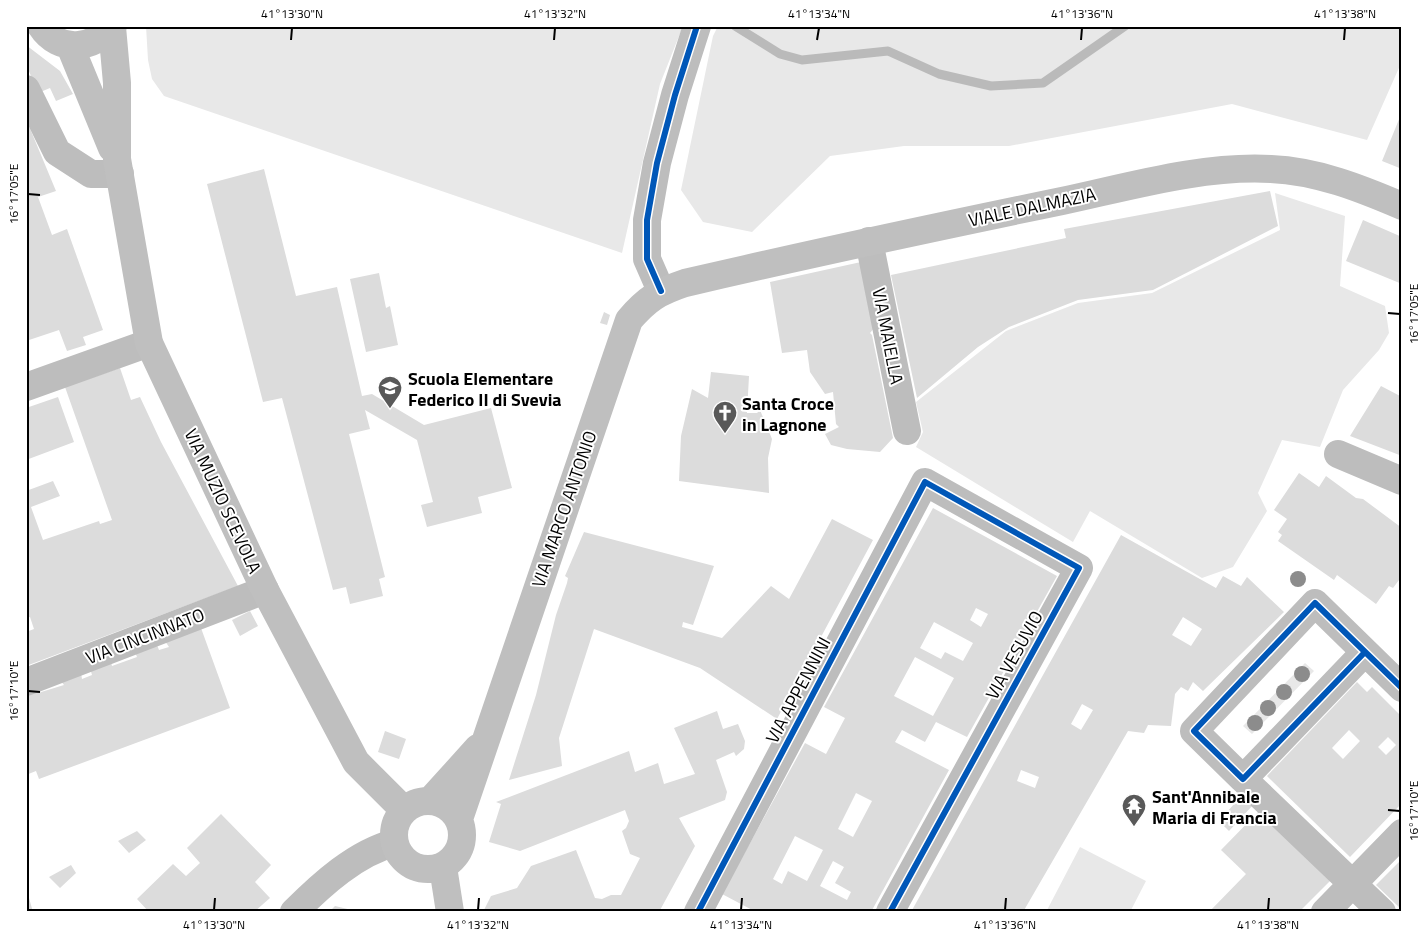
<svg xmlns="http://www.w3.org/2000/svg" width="1428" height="938" font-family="'Titillium Web',sans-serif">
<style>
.grass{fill:#e8e8e8}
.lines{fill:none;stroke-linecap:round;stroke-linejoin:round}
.stream{stroke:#bababa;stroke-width:9}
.building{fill:#dcdcdc;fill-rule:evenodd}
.street{stroke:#bdbdbd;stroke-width:28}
.secondary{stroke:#bfbfbf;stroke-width:28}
.cycleway-casing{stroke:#fff;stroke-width:9}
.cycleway{stroke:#0057b8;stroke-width:6}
.tree{fill:#8c8c8c}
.ticks{fill:none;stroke:#000;stroke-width:2}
.labels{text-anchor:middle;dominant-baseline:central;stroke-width:4;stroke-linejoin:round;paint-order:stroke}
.street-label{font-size:18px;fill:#000;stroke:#fff}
.poi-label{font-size:18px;font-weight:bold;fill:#000;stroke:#fff;text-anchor:start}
.neatline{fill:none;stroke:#000;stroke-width:2}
.ticks-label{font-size:12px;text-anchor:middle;fill:#000}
</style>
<rect width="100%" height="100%" fill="#fff"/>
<path class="grass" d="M146,26h537l-23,58 -38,169 -458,-157 -12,-17 -4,-19z
M718,26h684v35l-35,79 -135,-36 -223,42h-105l-74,10 -78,76 -49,-10 -22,-32 32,-154z
M1275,193l70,23 -5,70 45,20 4,27 -10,17 -36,40 -23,57 -38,-7 -24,53 9,18 -34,56 -31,11 -112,-67 -17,31 -157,-95 7,-15 -7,-30 90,-71 72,-28 74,-10 128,-63z
M1305,663l9,8 -62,63 -9,-8z
M1080,847l66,34 -16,31h-84z"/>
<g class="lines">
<path class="stream" d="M735,26l45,28 22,6 86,-9 51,23 52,12 52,-3 82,-57"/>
</g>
<path class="building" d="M26,45l34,26 13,23 -17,7 -6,-13 -12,5 -12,-29z
M1402,112v57l-20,-8z
M26,119l30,72 -18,6 14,38 15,-6 36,101 -20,7 3,8 -19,6 -8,-21 -33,11z
M264,169l32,127 41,-9 25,109 10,-2 52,31 67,-17 21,80 -34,9 4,16 -55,14 -6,-22 12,-3 -16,-62 -52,-30 5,19 -21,5 36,143 -6,2 4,17 -33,8 -4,-17 -13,3 -51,-192 -19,4 -56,-218z
M1270,191l8,35 -125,64 -75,10 -69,27 -31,20 -61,51 -26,-123 175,-37 -2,-9z
M1363,220l39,17v47l-56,-23z
M861,262l13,66 -4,5 2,2 21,103 -13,14 -33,-3 -16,-4 -6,-11 14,-7 -3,-3 -3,-32 -8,2 -15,-22 -3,-22 -25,3 -12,-71z
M379,273l7,35 4,-2 8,39 -32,7 -16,-73z
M604,312l6,3 -3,10 -7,-2z
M120,368l11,32 9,-3 21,45 77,144 -212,80v-34l8,-3 -4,-12 -4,1v-127l27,-10 7,15 -29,11 12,33 56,-19 1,3 12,-4 -47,-133z
M711,372l38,4 -2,37h10l3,-3 12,29 -4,19 1,35 -90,-12 2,-45 11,-47 16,9z
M1381,386l21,11v59l-52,-20z
M58,397l16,45 -48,18v-52z
M1299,473l20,14 7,-11 30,22 7,1 39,29v48l-9,12 -4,-2 -13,18 -39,-29 -3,5 -56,-39 4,-6 -4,-3 9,-13 -13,-9z
M933,508l124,68 -90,161 -31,-15 -11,20 -23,-12 -7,12 54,28 -78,142h-115l-34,-18 83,-151 21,11 19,-36 -21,-11zM976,608l12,6 -7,13 -11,-7zM934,622l39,21 -10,18 -18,-9 -4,7 -21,-11zM915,657l39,21 -21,38 -39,-20zM856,793l16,8 -19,36 -15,-8zM795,836l28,14 -16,31 -19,-10 -6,13 -9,-5zM833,861l11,6 -9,16 16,9 -4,8 -27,-14z
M832,519l41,21 -96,179 -77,-51 -106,-39 -35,109 3,28 -53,14 27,-85 20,-80 11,-32 1,-5 -3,-2 19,-44 130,34 -21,59 -10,-3 -1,5 40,11 49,-52 18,13z
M1121,535l95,53 7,-12 18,10 6,-9 37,35 -81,79 -10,-9 -5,9 -7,-4 -6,7 -4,32 -23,-1 -4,8 -16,-2 -105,181h-112zM1183,617l19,12 -11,17 -19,-11zM1082,704l11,6 -12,20 -10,-6zM1021,770l18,7 -4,11 -18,-7z
M250,611l8,15 -18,10 -8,-16z
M201,628l29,80 -191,71 -3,-8 -10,4v-82l11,-4 1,4 26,-8 -4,-5 21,-7 1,6 10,-4 -2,-7 21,-6 1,4 25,-9 -2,-5 22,-7 2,5 10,-3 -4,-6z
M1357,682l10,10 5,-5 30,30v86l-52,54 -83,-81zM1349,730l11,11 -17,18 -11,-11zM1388,737l8,8 -10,10 -8,-8z
M717,711l6,18 15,-5 7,17 -1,8 -8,7 -2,-4 -18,8 11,32 -2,8 -46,18 16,28 -36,66h-176l8,-16 26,-8 14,-22 45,-16 19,48 7,1 9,-4h10l19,-37 -10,-4 -8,-23 4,-3 3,-7 -4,-11 -105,41 -31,-9 12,-38 -5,-2 133,-51 6,21 23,-9 6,21 31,-10 -21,-46z
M385,731l21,8 -7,20 -21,-7z
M1242,795l11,10 -24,26 -10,-10z
M1260,810l71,70 -32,32h-90l37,-38 -25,-24z
M221,814l50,51 -16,17 15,16 -16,14h-105l-12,-13 36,-35 13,12 14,-13 -13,-15z
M137,831l9,9 -17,13 -11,-12z
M1402,859v51l-26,-25z
M71,865l5,8 -16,15 -11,-11z
M26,891h1l6,21h-7z
M335,906l21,5v1h-27z"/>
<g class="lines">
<path class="street" d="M26,89l31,63 34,22h29
M869,241l38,190
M661,291l-14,-32v-39l10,-57 18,-68 22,-69
M26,387l123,-44
M1338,454l64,27
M1365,652l-122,127 -49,-48 121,-128 87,85
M26,682l239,-92
M1243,779l139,133
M294,912c28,-28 62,-59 100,-69
M698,912l227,-430 154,86 -189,344
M1325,912l77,-79"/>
<path class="secondary" d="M41,26c18,28 53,23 72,0
M112,27l5,56v76l32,184 116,247 91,172 48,48
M70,46l42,102
M431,800l47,-52
M394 835a34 34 0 1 1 68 0a34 34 0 1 1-68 0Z
M459,819l170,-499c18,-21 29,-28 56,-37 125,-29 251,-56 377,-82 66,-14 141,-36 209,-32 46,2 89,19 131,37
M443,867l7,45"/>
<defs>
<path id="cycleway" d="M661,291l-14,-32v-39l10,-57 18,-68 22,-69
M1365,652l-122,127 -49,-48 121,-128 87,85
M698,912l227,-430 154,86 -189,344"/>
</defs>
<use href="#cycleway" class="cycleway-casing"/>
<use href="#cycleway" class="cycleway"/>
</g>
<g class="tree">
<circle cx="1298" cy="579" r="8"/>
<circle cx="1302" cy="674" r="8"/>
<circle cx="1284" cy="692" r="8"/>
<circle cx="1268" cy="708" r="8"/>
<circle cx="1255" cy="723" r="8"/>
</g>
<path class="ticks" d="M291,40l1,-12M554,40l1,-12M817,40l2,-12M1081,40l1,-12M1344,40l1,-12M28,194l12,1M1388,313l12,1M28,691l12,1M1388,810l12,1M214,910l1,-12M478,910l1,-12M741,910l1,-12M1005,910l1,-12M1268,910l1,-12"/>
<defs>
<symbol id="school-pin" viewBox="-11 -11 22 30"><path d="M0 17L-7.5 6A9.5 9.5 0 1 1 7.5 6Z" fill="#595959" stroke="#fff"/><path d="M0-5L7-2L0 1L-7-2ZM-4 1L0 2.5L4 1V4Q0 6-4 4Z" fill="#fff"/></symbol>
<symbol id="church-pin" viewBox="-11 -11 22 30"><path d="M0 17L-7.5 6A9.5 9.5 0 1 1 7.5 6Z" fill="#595959" stroke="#fff"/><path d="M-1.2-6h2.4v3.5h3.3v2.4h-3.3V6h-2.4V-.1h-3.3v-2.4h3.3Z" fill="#fff"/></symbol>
<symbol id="temple-pin" viewBox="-11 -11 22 30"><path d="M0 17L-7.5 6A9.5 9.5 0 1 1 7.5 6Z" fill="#595959" stroke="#fff"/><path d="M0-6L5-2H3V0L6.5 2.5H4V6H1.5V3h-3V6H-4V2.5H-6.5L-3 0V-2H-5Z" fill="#fff"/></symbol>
</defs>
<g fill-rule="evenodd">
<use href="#school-pin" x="376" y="374" width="28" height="38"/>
<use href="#church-pin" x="711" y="399" width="28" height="38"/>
<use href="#temple-pin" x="1120" y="792" width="28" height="38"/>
</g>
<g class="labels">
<g class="street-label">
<text transform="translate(1032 207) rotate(-12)">VIALE DALMAZIA</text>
<text transform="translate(888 336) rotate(79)">VIA MAIELLA</text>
<text transform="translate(223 501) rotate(65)">VIA MUZIO SCEVOLA</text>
<text transform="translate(564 509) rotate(-71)">VIA MARCO ANTONIO</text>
<text transform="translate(145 636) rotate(-21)">VIA CINCINNATO</text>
<text transform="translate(1014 655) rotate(-61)">VIA VESUVIO</text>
<text transform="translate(798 690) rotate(-62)">VIA APPENNINI</text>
</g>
<g class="poi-label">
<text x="408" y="378">Scuola Elementare<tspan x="408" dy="21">Federico II di Svevia</tspan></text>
<text x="742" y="403">Santa Croce<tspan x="742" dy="21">in Lagnone</tspan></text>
<text x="1152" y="796">Sant'Annibale<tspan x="1152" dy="21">Maria di Francia</tspan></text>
</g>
</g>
<rect width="1428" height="938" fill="none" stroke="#ffffff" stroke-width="55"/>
<rect x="28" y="28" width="1372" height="882" class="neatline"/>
<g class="ticks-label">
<text x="292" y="18">41°13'30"N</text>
<text x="555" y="18">41°13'32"N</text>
<text x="819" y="18">41°13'34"N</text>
<text x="1082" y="18">41°13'36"N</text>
<text x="1345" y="18">41°13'38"N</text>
<text transform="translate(14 194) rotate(-90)" y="4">16°17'05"E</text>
<text transform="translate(1414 314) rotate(-90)" y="4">16°17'05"E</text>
<text transform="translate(14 691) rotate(-90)" y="4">16°17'10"E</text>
<text transform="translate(1414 811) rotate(-90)" y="4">16°17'10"E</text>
<text x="214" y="929">41°13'30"N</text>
<text x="478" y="929">41°13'32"N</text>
<text x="741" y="929">41°13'34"N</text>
<text x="1005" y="929">41°13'36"N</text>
<text x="1268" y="929">41°13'38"N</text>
</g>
</svg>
